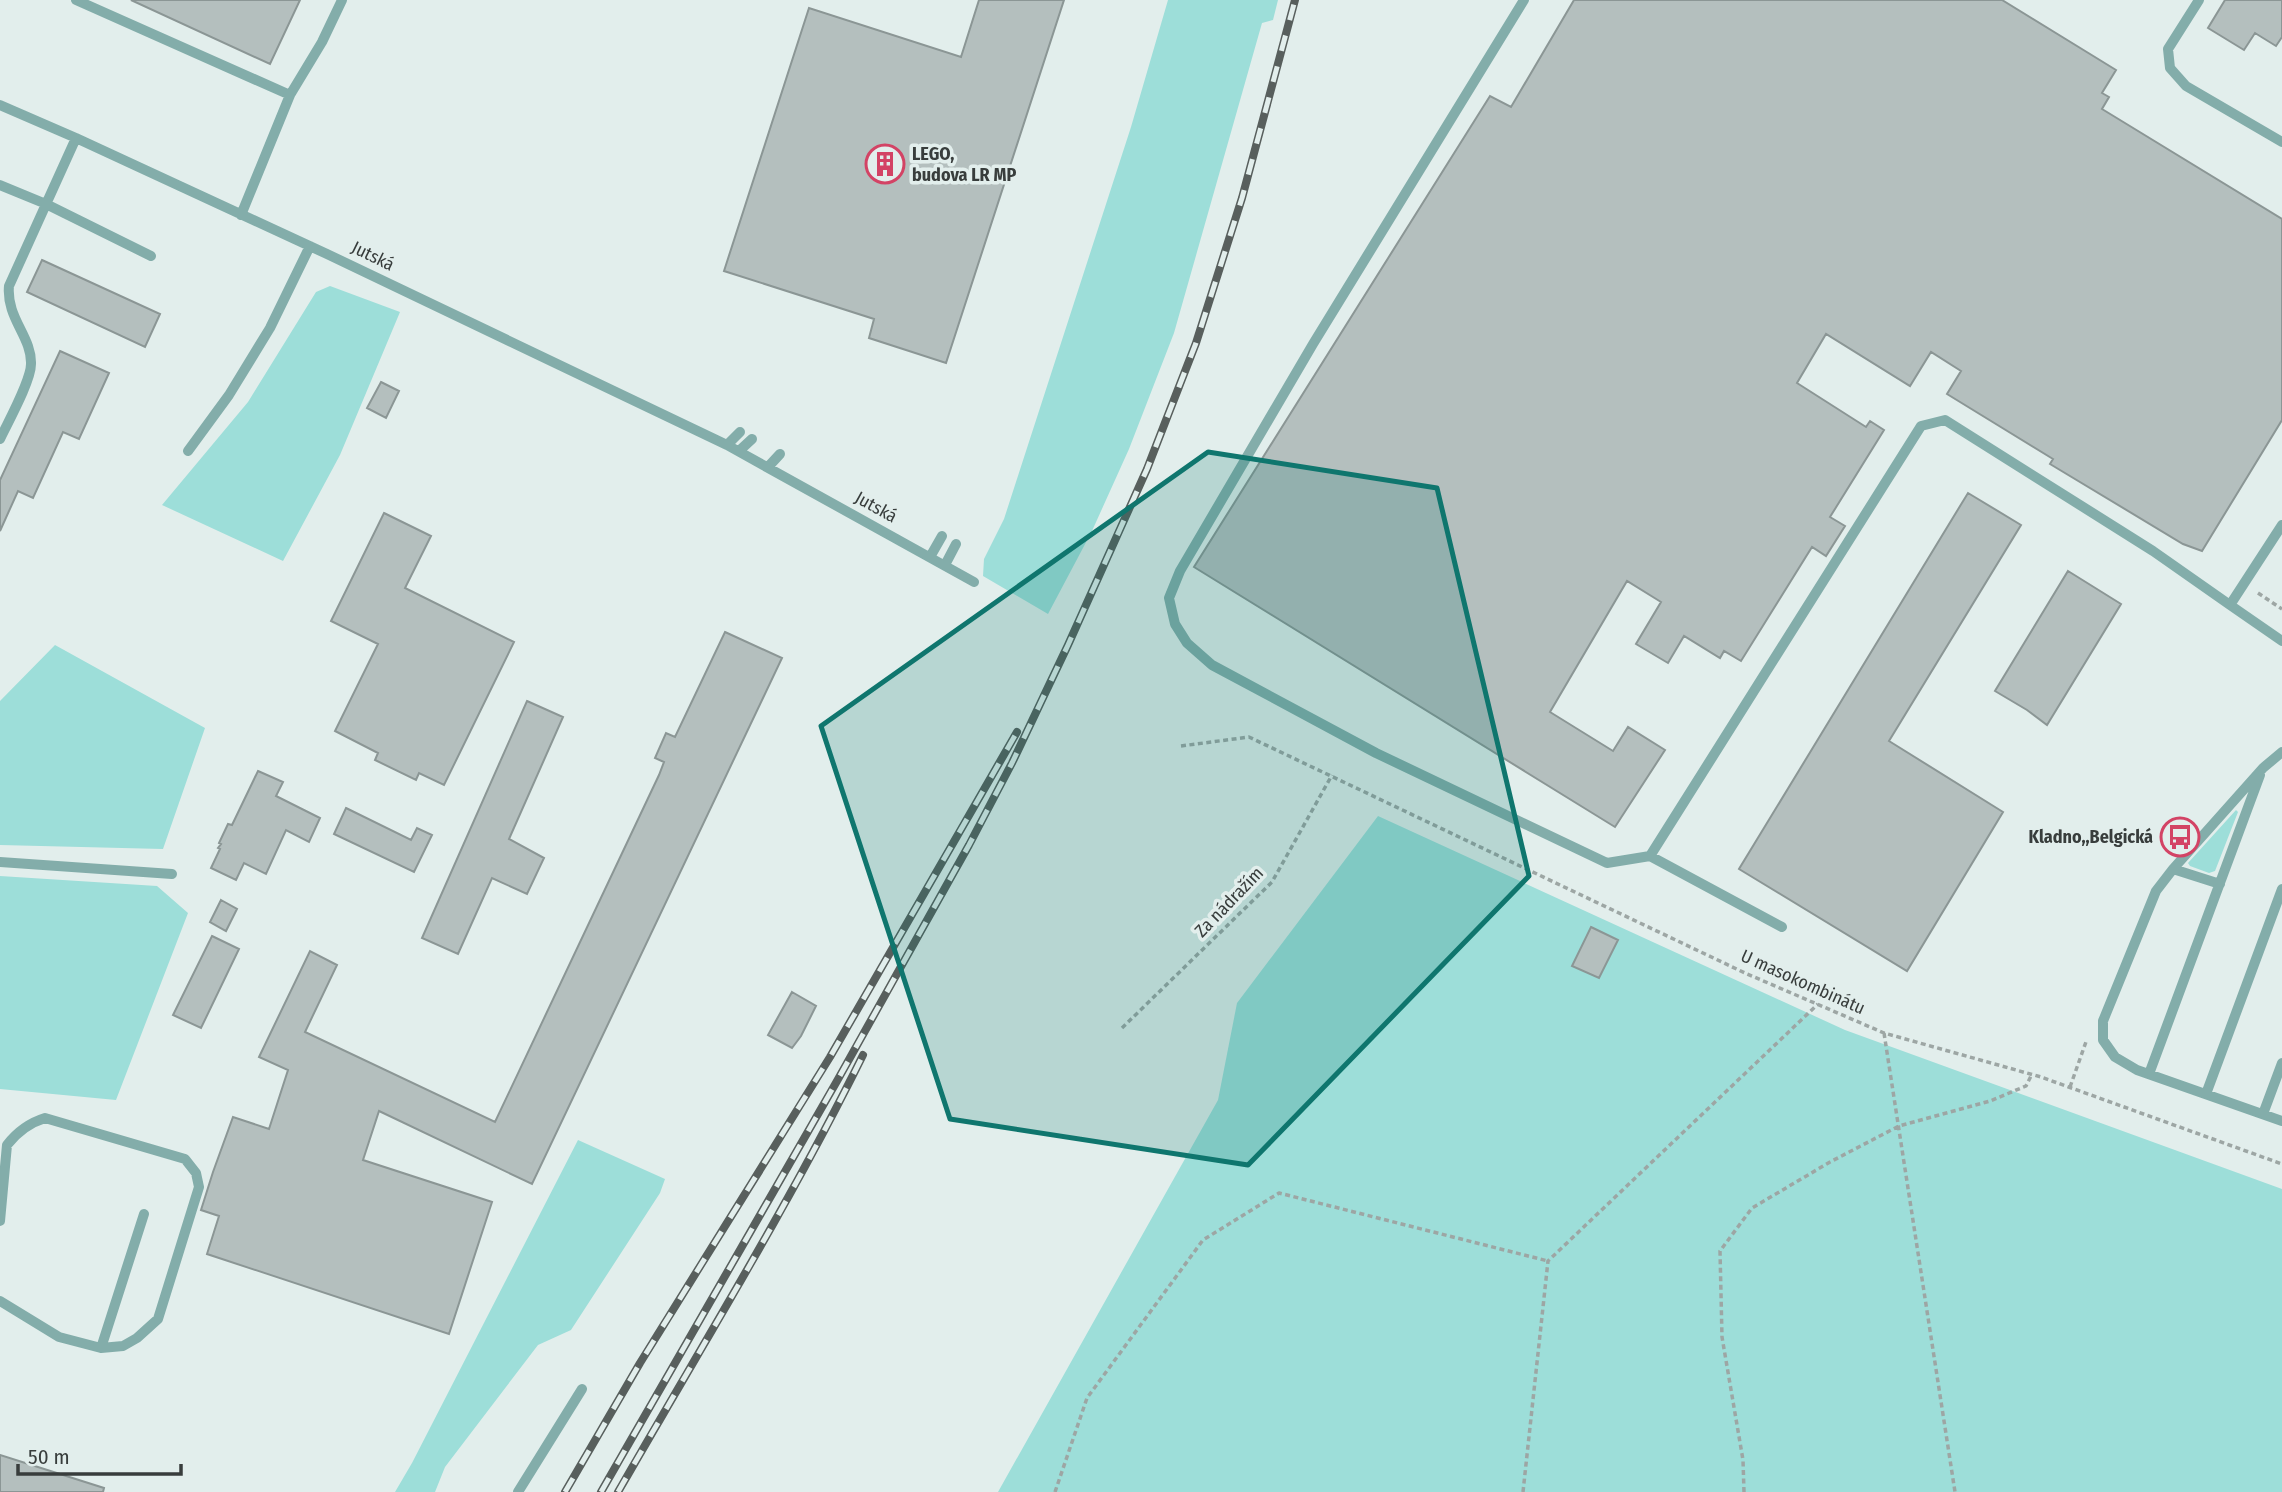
<svg xmlns="http://www.w3.org/2000/svg" width="2282" height="1492" font-family="'Fira Sans Condensed',sans-serif">
<style>
.green{fill:#9dded9}
.building{fill:#b4bfbe;stroke:#8b9695;stroke-width:2}
.lines{fill:none;stroke-linecap:round;stroke-linejoin:round}
.path{stroke:#9da6a4;stroke-width:3.5;stroke-dasharray:5 3.5;stroke-linecap:butt}
.lane{stroke:#83adaa;stroke-width:10}
.rail-casing{stroke:#585f5d;stroke-width:8}
.rail{stroke:#e2eeec;stroke-width:5;stroke-dasharray:16;stroke-linecap:butt}
.marked{fill:#0f766e;fill-opacity:0.2;stroke:#0f766e;stroke-width:5;stroke-linejoin:round}
.labels{text-anchor:middle;dominant-baseline:central;stroke-width:7;stroke-linejoin:round;paint-order:stroke}
.poi-label{font-size:18px;font-weight:bold;fill:#383d3c;stroke:#e2eeec;text-anchor:start}
.street-label{font-size:18px;fill:#383d3c;stroke:#e2eeec}
</style>
<rect width="100%" height="100%" fill="#e2eeec"/>
<path class="green" d="M1168,0h110l-5,20 -11,3 -88,310 -45,116 -37,82 -44,83 -65,-38 1,-17 20,-40 127,-392z
M330,286l70,26 -60,143 -57,106 -121,-56 86,-103 68,-110z
M55,645l150,83 -42,121 -163,-4v-144z
M2236,810l2,2 -23,59 -6,2 -19,-7 -2,-3z
M1378,816l467,214 437,159v303h-1284l220,-392 19,-97z
M0,876l157,10 31,27 -72,187 -116,-11z
M578,1140l87,39 -5,14 -89,137 -33,15 -93,122 -10,25h-40l17,-29z"/>
<path class="building" d="M131,0h169l-30,64z
M979,0h85l-118,363 -77,-25 5,-19 -150,-48 85,-263 152,49z
M1574,0h428l114,70 -14,23 7,4 -7,12 180,110v201l-80,131 -19,-7 -133,-80 3,-5 -106,-65 14,-23 -30,-19 -21,34 -84,-52 -29,49 69,44 4,-6 14,9 -54,87 15,9 -19,30 -14,-9 -71,114 -17,-10 -4,7 -36,-22 -16,27 -32,-19 25,-42 -34,-21 -77,131 63,39 15,-24 37,23 -50,77 -421,-260 296,-471 21,11z
M2225,0h57v37l-6,9 -21,-13 -11,17 -36,-22z
M42,260l118,54 -15,33 -118,-55z
M60,351l49,22 -30,66 -16,-7 -30,66 -15,-7 -18,40v-51z
M381,382l18,9 -13,27 -19,-10z
M1968,493l53,32 -132,216 114,71 -96,159 -168,-102z
M384,513l47,23 -26,52 109,54 -70,143 -25,-12 -3,7 -41,-20 3,-7 -43,-22 43,-87 -47,-23z
M2068,571l53,33 -74,121 -20,-15 -32,-19z
M725,632l57,26 -250,526 -153,-73 -16,49 129,42 -43,132 -242,-80 12,-38 -18,-6 12,-38 20,-55 36,12 19,-59 -29,-13 51,-106 27,14 -32,67 190,90 164,-347 5,-13 -9,-4 11,-25 9,4z
M527,701l36,16 -54,122 35,19 -17,36 -35,-16 -34,76 -36,-16z
M258,771l25,11 -7,14 44,22 -11,24 -23,-12 -20,44 -22,-11 -8,17 -25,-12 9,-19 -2,-1 3,-4 -2,-1 9,-19 4,1z
M346,808l65,32 6,-12 15,7 -18,37 -80,-38z
M221,900l16,9 -11,22 -16,-9z
M1591,927l27,13 -19,38 -27,-12z
M212,936l27,13 -38,79 -28,-13z
M792,992l24,14 -15,30 -9,12 -24,-13z
M0,1455l104,33 -1,4h-103z"/>
<g class="lines">
<path class="path" d="M2258,593l24,16
M1181,746l68,-9 496,236 139,60 157,44 241,87
M1122,1028l150,-146 60,-107
M1884,1033l71,459
M2070,1087l17,-48
M1055,1492l32,-94 116,-158 76,-47 269,68
M1523,1492l25,-231 270,-257
M1744,1492l-1,-32 -21,-123 -2,-86 32,-43 78,-46 69,-36 91,-25 36,-15 6,-12"/>
<path class="lane" d="M76,0l214,95 -49,120
M1524,0l-211,344 -133,227 -11,27 6,26 12,19 25,22 164,88 231,110 43,-7
M2199,0l-31,49 2,19 16,18 96,56
M290,95l32,-53 20,-42
M0,105l76,33 251,116 400,191 247,137
M0,185l46,19 105,52
M0,439c8,-17 31,-58 31,-75 1,-27 -25,-46 -22,-78l67,-148
M727,445l13,-13
M188,451l41,-56 41,-67 40,-82
M739,451l13,-12
M768,467l12,-13
M930,557l12,-21
M945,565l11,-21
M2230,605l52,36
M2282,752l-19,16 -90,101 -17,22 -53,130v19l12,17 22,13 145,51
M0,862l172,12
M2173,869l47,15
M1782,927l-132,-71 271,-430 24,-6 208,131 77,54 52,-80
M2149,1074l111,-299
M2206,1094l76,-205
M2263,1114l19,-51
M0,1221l7,-76c10,-13 22,-22 38,-27l140,41 11,14 3,14 -41,132 -21,19 -14,8 -22,2 -42,-11 -59,-36
M101,1348l43,-134
M518,1492l64,-103"/>
<defs>
<path id="rail" d="M565,1492l75,-129 190,-306 187,-325
M601,1492l236,-411 132,-236 43,-82 56,-118 79,-176 49,-126 46,-145 53,-198
M618,1492c83,-145 171,-287 245,-437"/>
</defs>
<use href="#rail" class="rail-casing"/>
<use href="#rail" class="rail"/>
</g>
<path class="marked" d="M1208,452l229,36 92,388 -281,289 -298,-46 -129,-393z"/>
<defs>
<symbol id="building-ring" viewBox="-11 -11 22 22"><circle r="9.5" fill="#e2eeec" stroke="#d34365" stroke-width="1.5"/><path d="M-4-6H4V6H1V3H-1V6H-4ZM-2.5-4.3h1.7v1.8h-1.7ZM.8-4.3h1.7v1.8H.8ZM-2.5-1h1.7V.8h-1.7ZM.8-1h1.7V.8H.8Z" fill="#d34365"/></symbol>
<symbol id="bus-ring" viewBox="-11 -11 22 22"><circle r="9.5" fill="#e2eeec" stroke="#d34365" stroke-width="1.5"/><path d="M-5-6H5V4H4V6H2V4H-2V6H-4V4H-5ZM-3.5-4V0h7V-4ZM-3.5 1.2v1.5H-2V1.2ZM2 1.2v1.5H3.5V1.2Z" fill="#d34365"/></symbol>
</defs>
<g fill-rule="evenodd">
<use href="#building-ring" x="863" y="142" width="44" height="44"/>
<use href="#bus-ring" x="2158" y="815" width="44" height="44"/>
</g>
<g class="labels">
<g class="poi-label">
<text x="912" y="154">LEGO,<tspan x="912" dy="21">budova LR MP</tspan></text>
<text x="2153" y="837" text-anchor="end">Kladno,,Belgická</text>
</g>
<g class="street-label">
<text transform="translate(373 256) rotate(26)">Jutská</text>
<text transform="translate(876 507) rotate(29)">Jutská</text>
<text transform="translate(1229 902) rotate(-46)">Za nádražím</text>
<text transform="translate(1803 982) rotate(24)">U masokombinátu</text>
</g>
</g>
<path d="M18 1464v10h163v-10" fill="none" stroke="#383d3c" stroke-width="3.5"/>
<text x="28" y="1464" font-size="21" fill="#383d3c" stroke="#e2eeec" stroke-width="5" paint-order="stroke">50 m</text>
</svg>
